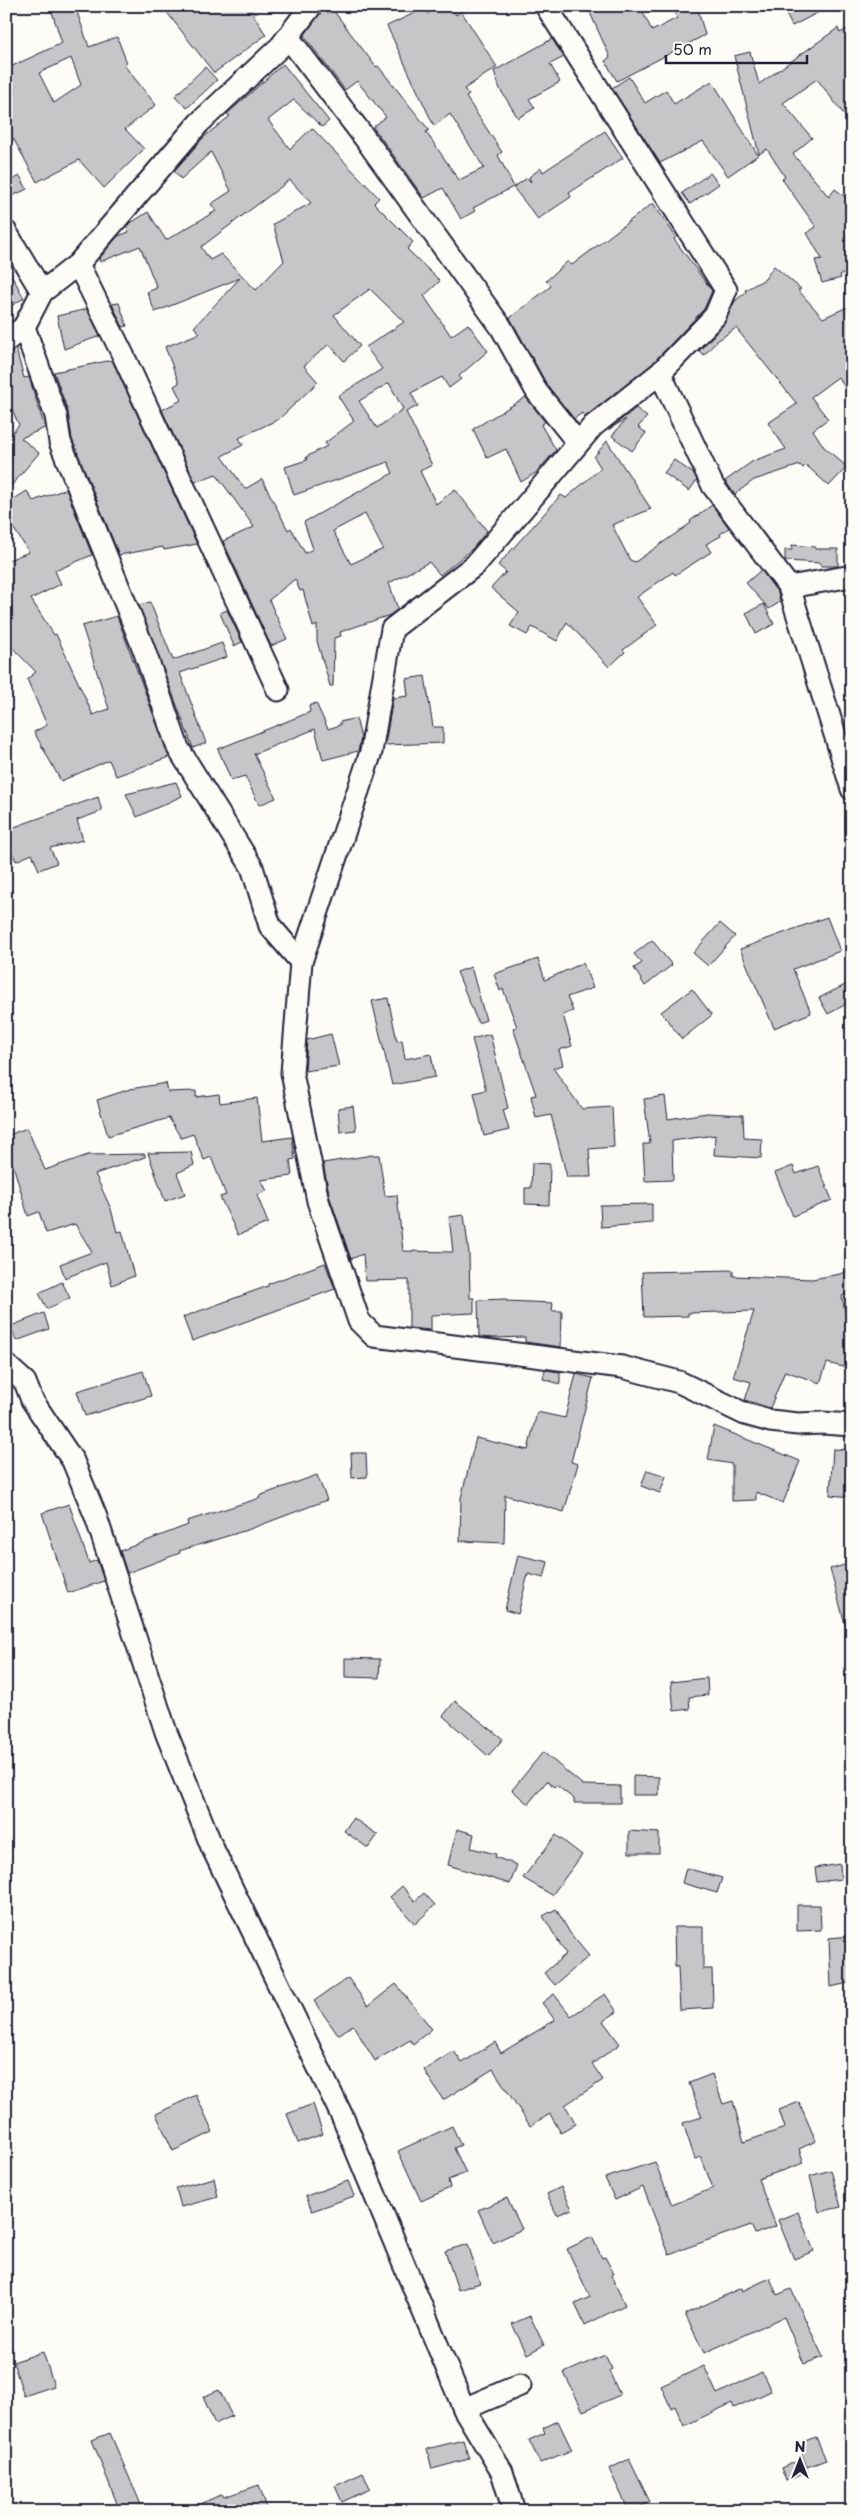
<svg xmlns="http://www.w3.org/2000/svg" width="858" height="2517" font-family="'Playpen Sans',sans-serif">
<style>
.building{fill:#c6c6c8;stroke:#22223b;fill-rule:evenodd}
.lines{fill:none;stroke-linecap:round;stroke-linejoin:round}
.minor-casing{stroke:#22223b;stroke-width:25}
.minor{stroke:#fdfcf7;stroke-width:21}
</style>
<rect width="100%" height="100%" fill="#fdfcf7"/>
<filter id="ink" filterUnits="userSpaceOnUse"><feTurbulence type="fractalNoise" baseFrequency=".02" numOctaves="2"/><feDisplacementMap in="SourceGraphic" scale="10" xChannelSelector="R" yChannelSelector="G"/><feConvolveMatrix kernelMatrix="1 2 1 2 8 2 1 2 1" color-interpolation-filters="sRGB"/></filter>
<g filter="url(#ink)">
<path class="building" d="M50,6h25l14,41 28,-10 10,26 -3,2 32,40 -31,24 19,20 -40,39 -25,-28 -42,22 -24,-44 -7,4v-46l8,-4 -8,-23 56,-26zM71,58l10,27 -27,18 -15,-30z
M162,6h86l18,29 -52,38z
M328,6h2l46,61 2,-1 51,64 -3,2 33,48 25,-12 -34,-54 -16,12 -47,-100 38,-18 3,6 13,-8h10l5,9 5,-4 36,56 -33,22 5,6 -3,2 36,55 -4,3 16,32 13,-9 4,4 -2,-5 12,-9 2,4 62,-41 18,27 -54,35 2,4 -33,22 -25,-32 -40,21 2,3 -14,8 -18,-31 -19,10 -51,-71 13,-10 -29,-36 -12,9 -41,-54 18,-26z
M587,6h53l12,25 25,-13 -3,-12h23l8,29 -88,46 -12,-20 5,-4z
M792,6h39l-39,20 -8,-16z
M852,26v99l-35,-46 -34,24 29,35 -19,16 36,43 6,-8 17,13v67l-12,6 1,3 -19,5 -7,-23 7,-1 -15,-26 9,-6 -34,-48 3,-2 -18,-28 -8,5 -25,-98 16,-4 9,32 79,-56 2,5z
M552,39l12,18 -14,7 10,18 -31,17 6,9 -17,10 -18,-29 -6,-18z
M283,64l46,57 -7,6 -28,-27 -26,20 22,29 22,-21 67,70 -5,5 39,39 -6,7 33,32 -16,15 27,40 17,-12 20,27 -29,25 2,3 -12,9 -7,-11 -31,16 7,13 -12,6 26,53 -12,6 16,33 19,-15 32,42 -15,18 -32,26 -11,-13 -40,21 9,26 -8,6 -50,17 1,4 -7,2 -1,48h-3l-13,-45v-16l-4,2 -10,-37 -3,1 -5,-12 -26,21 18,39 -16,7 -48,-105 31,-14 -38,-53 -21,8 -33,-72 19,-10 -7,-14 5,-3 -14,-36 35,-14 -6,-6 46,-49 -85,34 -8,-20 10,-4 -17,-42 -40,16 -1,-3 19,-23 11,-4 -3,-5 3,-3 19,-12 18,28 50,-29 -5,-7 20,-13 -20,-39 -30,27 -7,-8 30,-34 26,-21 -3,-2zM290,180l21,23 -38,21 11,37 -28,29 -35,-36 -11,6 -9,-13zM370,289l34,33 -38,25 16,22 -44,27 16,25 -29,22 2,3 -21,11 1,3 -22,7 9,28 94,-33 5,11 -89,49 9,27 -8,4 -14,-25 -3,2 -26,-51 -17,10 -23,-33 21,-11 -4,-7 40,-19 39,-37 -14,-16 25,-22 15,17 16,-15 -26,-31zM389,383l14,26 -26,19 -18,-27zM365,514l18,35 -32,15 -18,-33z
M205,67l12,13 -30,28 -12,-12z
M629,77l16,26 21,-13 8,14 38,-23 46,74 -30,21 -25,-35 -43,22 -48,-75z
M710,173l9,11 -29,20 -8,-11z
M20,176l7,13 -15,7 -6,-13z
M653,203l23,34 -2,2 38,52 -8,18 -52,55 -67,53 -3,-4 -8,6 -27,-34 -37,-67 41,-32 -5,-5 22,-20 4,4z
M6,265l18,33 -18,11z
M774,266l27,23 -3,1 25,28 29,-13v93l-14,-21 -27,20 17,22 -15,11 11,17 23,20 -18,19 -23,-21 -3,3 -3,-3 -46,15 -19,14 -10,-13 28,-20 33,-12 -18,-26 29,-19 -61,-76 -19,13 -13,14 -5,-4 25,-27 11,-23 11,-9 -1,-2 20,-11z
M119,303l8,23 -4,1 -11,-23z
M87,309l13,27 -36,13 -7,-33z
M16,349l8,29 5,-1 16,51 -24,10 18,15 -33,39v-52l13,-15 -13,-29v-43z
M112,360l85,184 -33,6 -1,-3 -44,8 -47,-116 -4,-27 -14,-40z
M526,397l19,25 -4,3 15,25 -19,22 -16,10 -15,-33 -19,9 -14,-29z
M636,408l11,9 -9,10 8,6 -14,18 -20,-15 14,-17 -18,11z
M607,441l44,68 -39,16 18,35 5,2 56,-39 -1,-2 22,-16 17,23 -9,6 1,2 -15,8 5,8 -36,23 -2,-3 -36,25 20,28 -34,25 2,2 -16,15 -42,-45 -10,19 -25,-14 -5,8 -17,-9 9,-14 -28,-24 15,-16 -8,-7 63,-70 5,3 35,-30 -7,-11z
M674,460l20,14 3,6 -8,11 -25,-18z
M66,489l26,66 -37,16 6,13 -30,15 23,36 2,-1 37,81 16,-6 -27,-83 35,-10 52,141 -53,19 -7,-16 -48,21 -27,-49 13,-7 -20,-46 9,-7 -30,-31v-80l23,-9 -19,-29 4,-2 -8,-11v-6l21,-13 6,10z
M792,545l23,2v2h23v17h-17v-3l-36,-2v-11h7z
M761,570l17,23 2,9 -11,7 -23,-26z
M150,602l23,58 49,-17 5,14 -47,16 26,70 -13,5 -54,-143z
M764,604l10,20 -18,10 -10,-21z
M227,610l15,32 -8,4 -14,-33z
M425,676l8,51h10v16l-58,2 8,-47 15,-2 -2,-17z
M316,703l12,26 12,-4v-3l16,-4 5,20 -3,13 -35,9 -8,-31 -61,25 22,44 -17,7 -14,-29 -14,4 -13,-31 92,-37 -1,-6z
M176,782l6,14 -45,21 -11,-23z
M98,797l4,14 -25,9 6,20 -33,8 7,15 -18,7 -7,-16 -16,7 -10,-23v-8z
M827,917l13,34 -47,18 18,44 -37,15 -34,-79z
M720,923l15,13 -27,30 -15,-13z
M652,940l20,25 -27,21 -11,-18 8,-5 -8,-9z
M538,959l7,21 38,-17 10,25 -26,9 6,14 -10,4 9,31 -13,4 4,15 -10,3 29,41 30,-2 2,40 -25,2 2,28h-24l-16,-62 -15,3 -5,-22 5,-1 -23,-67 4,-1 -14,-38 -3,2 -6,-17z
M471,967l15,53 -8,3 -21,-51z
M847,984l5,10v7l-24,13 -9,-16z
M692,989l20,26 -30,24 -21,-27z
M388,998l9,43 5,-1 3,19 26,-5 4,23 -43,8 -20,-84z
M331,1034l8,32 -34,5 2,-31z
M490,1034l18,74 -5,2 6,20 -25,6 -10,-43 12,-3 -14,-51z
M166,1083l2,9 28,-1v6l23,-3 1,9 37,-5 5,43 30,-4 3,22 -5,1 2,16 -31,4 6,11 -10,4 11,28 -30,12 -18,-38 6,-2 -15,-38 -7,3 -11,-26 -12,4 -12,-20 -61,18 -11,-36 33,-11z
M665,1096l3,23 39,-6 36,2 1,23 18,1 -1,19 -47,-3 1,-20 -43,6 1,39 -28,1 -2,-37h7l-6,-45z
M353,1106l3,24 -16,2 -2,-24z
M27,1128l18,42 43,-15 57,-1v3l-50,17 16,35 6,23 5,-1 12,45 -22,9 -6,-23 -41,16 -5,-14 32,-12 -17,-28 -29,9 -7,-21 -11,4 -14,-48 -8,-20v-12z
M191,1152l3,13 -17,8 8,21 -20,7 -17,-48z
M372,1155h7l6,41 12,-1 6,56 50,1 -4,-35 15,-2 5,38 1,45h4v15l-43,2v15l-22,-2v-48l-44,1 -2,-27 -12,5 -21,-61 -7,-35z
M532,1163l18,1 -1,41 -24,-1v-16h6z
M793,1166l3,8 22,-8 14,34 -39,16 -18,-43z
M652,1204v19l-51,4 -1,-22z
M325,1263l10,26 -143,52 -9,-24 85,-31v-2z
M852,1269v23l-10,4 5,27 5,-1v47l-25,-6 -7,20 -35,-12 -15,37 -25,-8 6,-18 -18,-5 21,-66 -66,2v3l-44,1 -2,-45 91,-2v6l79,3 28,-5z
M62,1282l8,16 -23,11 -8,-16z
M506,1299v2l47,2 -1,8h10l-1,36 -36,-5v-5l-31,1 -15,-1 -1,-37z
M44,1313l5,16 -33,12 -5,-15z
M545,1370l15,2v12l-17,-5z
M143,1371l8,25 -66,20 -8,-25z
M576,1374l17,4 -22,84 7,2 -14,48 -59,-17 -1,48 -44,-2 1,-43 15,-60 52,12 9,-38 28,6z
M714,1426l86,35 -17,42 -27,-11v8l-24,1v-37l-24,-4z
M833,1449l19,1v47l-22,-2z
M351,1453h15l1,24 -15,1z
M647,1470l19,6 -6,17 -19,-7z
M317,1475l10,25 -77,29 -71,22 1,2 -53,20 -7,-22 68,-26 -1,-4 73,-23 -1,-2z
M69,1504l20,59 8,-3 7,21 -36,12 -26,-80z
M518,1555l30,7 -4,16 -16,-4 -10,40 -13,-4z
M852,1563v67l-5,1 -17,-62z
M345,1658l35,1 -1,19 -34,-1z
M707,1678l1,17 -19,2 1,12 -16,2 -3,-29z
M455,1701l48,38 -15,17 -45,-40z
M543,1752l40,33 37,1v17h-46v-4l-18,-14 -2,2 -7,-6 -19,23 -16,-14z
M633,1776l26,1v18h-26z
M353,1818l25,17 -10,13 -24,-17z
M457,1829l17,5 -3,14 25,6 -1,3 22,8 -7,19 -62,-19z
M629,1831l30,2v20h-30z
M556,1835l26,20 -30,40 -29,-17z
M840,1864l1,15 -24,3 -2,-14z
M686,1868l36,10 -5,15 -35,-10z
M402,1886l13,15 9,-8 11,12 -20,19 -25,-27z
M797,1905h23l1,25 -24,1z
M556,1909l14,24 19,23 -34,29 -11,-12 22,-19 -23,-38z
M674,1927h29v42h9l1,39 -33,2 -2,-43h-3z
M852,1936v46l-21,5 -2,-49z
M348,1978l20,28 28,-22 36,45 -19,15 -3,-4 -35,21 -22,-36 -15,10 -24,-34z
M554,1994l17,22 34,-22 12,18 -14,9 17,23 -28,20 11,16 -38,25 11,19 -15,9 -11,-19 -20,12 -37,-57 -50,31 -19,-30 30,-19 8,12 33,-21 6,11 54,-33 -13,-17z
M712,2074l11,30 10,-3 11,41 41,-14 -6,-18 20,-8 17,39 -17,8 5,14 -46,16 18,47 -21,8 -4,-9 -82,29 -26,-67 -28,13 -10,-22 50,-16 17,43 41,-17 -12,-31 -6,2 -12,-36 19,-6 -13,-34z
M196,2095l17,37 -40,19 -17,-37z
M313,2104l10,30 -25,9 -11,-29z
M452,2126l9,19 -7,3 12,25 -18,7 2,8 -29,13 -23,-50z
M831,2170l10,37 -22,5 -9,-36z
M214,2178l4,19 -37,10 -5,-19z
M348,2181l6,15 -42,15 -6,-15z
M561,2187l11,22 -15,6 -10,-21z
M507,2198l15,31 -29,14 -15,-33z
M798,2212l16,39 -20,8 -16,-39z
M592,2237l10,21 3,-1 9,17 -3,1 14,30 -40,20 -10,-21 15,-7 -23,-48z
M468,2244l12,39 -22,7 -13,-39z
M770,2278l7,17 14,-6 32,68 -19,7 -20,-47 -80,36 -19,-39 56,-26 1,3z
M530,2316l14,29 -17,9 -15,-30z
M43,2352l11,34 -30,10 -11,-34z
M605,2355l7,14 -3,2 11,24 -37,16 -19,-38z
M704,2366l13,28 45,-22 9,19 -37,17 -2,-5 -48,23 -9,-20 -4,2 -10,-22z
M219,2390l13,26 -17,8 -12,-27z
M558,2421l14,29 -32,13 -11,-23 16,-7 -2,-5z
M110,2433l32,74 -9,4h-13l-28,-71z
M816,2437l10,23 -19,7 -10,-23z
M463,2440l6,19 -37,10 -5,-20z
M629,2459l21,43 -19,9h-2l-20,-42z
M802,2459l6,13 -22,9 -5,-13z
M363,2473l7,16 -28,13 -7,-16z
M259,2485l9,26h-82l36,-17 2,3z"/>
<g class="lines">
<defs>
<path id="minor" d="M546,6l180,284 -11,26 -55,57 -67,53 -118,139 -83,64 -21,123 -70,210 -9,111 26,128 41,120 15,15 248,31 57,15 66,32 25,7 28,3 24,-1 30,2
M288,37l79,104 134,186 36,65 41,51
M6,232l36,60
M78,264l45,91 155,335
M24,327l32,89 4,26 83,205 35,101 74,119 18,59 31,36
M6,341l18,-14 18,-35 36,-28 121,-141 82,-77 30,-40
M660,373l53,113 76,101 63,202
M789,587l63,-11
M6,1365l19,17 7,18 41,61 23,56 70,215 46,115 131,271 121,291 38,63 12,39
M464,2409l56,-24"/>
</defs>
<use href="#minor" class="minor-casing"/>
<use href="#minor" class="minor"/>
</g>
</g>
<rect width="858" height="2517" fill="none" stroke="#fdfcf7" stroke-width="25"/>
<rect x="12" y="12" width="833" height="2492" fill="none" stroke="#22223b" stroke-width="2" filter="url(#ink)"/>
<g transform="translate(800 2460)" stroke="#fdfcf7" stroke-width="4" paint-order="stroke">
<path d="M0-4L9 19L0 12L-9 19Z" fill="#22223b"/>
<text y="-8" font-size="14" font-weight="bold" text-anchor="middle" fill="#22223b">N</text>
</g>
<path d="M666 55v8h141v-8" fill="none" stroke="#22223b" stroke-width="2.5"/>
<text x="673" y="55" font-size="15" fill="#22223b" stroke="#fdfcf7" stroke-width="4" paint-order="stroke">50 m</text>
</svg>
